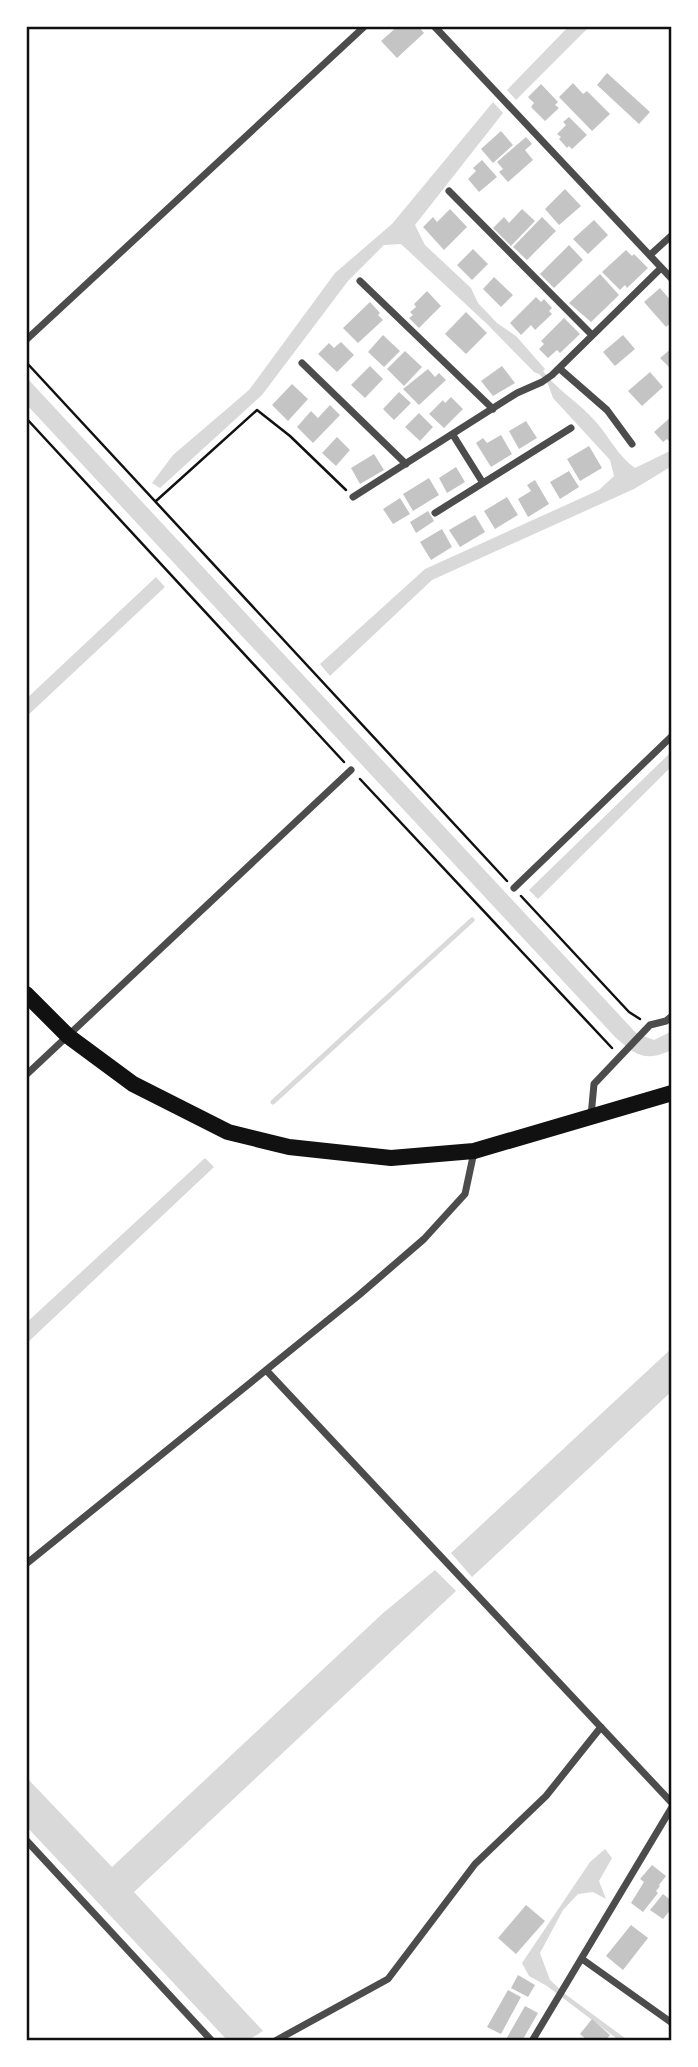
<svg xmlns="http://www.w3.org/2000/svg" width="698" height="2067" font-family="Manrope,sans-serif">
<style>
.water{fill:#d9d9d9}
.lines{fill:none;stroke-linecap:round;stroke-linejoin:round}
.stream{stroke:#d9d9d9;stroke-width:5}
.building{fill:#c4c4c4}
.path{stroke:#111;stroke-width:2.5}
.minor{stroke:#4c4c4c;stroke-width:7}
.primary{stroke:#111;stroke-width:16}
.neatline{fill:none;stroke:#111;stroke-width:2.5}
</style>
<rect width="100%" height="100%" fill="#fff"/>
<path class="water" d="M569,26h21l-74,74 -9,-10z
M493,102l10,11 -88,112 10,20 46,43 7,15 19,20 19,13 29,33 -2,2c15,20 37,32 53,51 14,16 22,34 39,46l37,-18v16l-38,23 -202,91 -102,96 -10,-12 105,-95 174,-79 15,-14 -4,-16 -57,-62 -5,-14 -9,-10 -5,-2 -47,-48 -86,-80 -17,1 -36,36 -86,114 -102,93 -8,-5 21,-28 76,-65 86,-117 57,-49z
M26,377l610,656 18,7 18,-9v19c-27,12 -35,6 -56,-12l-590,-634z
M156,577l9,10 -139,130v-18z
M672,751v15l-134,133 -9,-9z
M205,1158l9,9 -188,177v-21z
M672,1348v43l-200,186 -21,-24z
M435,1570l21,21 -322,301 129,139 -16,10h-19l-202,-215v-49l86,90 270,-253z
M605,1849l7,9 -13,23 7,18 -13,-7 -15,2 -15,16 -23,43 10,27 15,14 64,47h-9l-73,-55 -18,-10 -7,-13 68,-101z"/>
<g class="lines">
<path class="stream" d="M273,1102l199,-182"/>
</g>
<path class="building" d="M398,26h20l6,7 -27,25 -16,-17z
M607,73l43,39 -11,12 -42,-39z
M573,83l10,11 4,-3 23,23 -18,17 -33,-34z
M541,84l17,18 -3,3 4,3 -14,13 -14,-14 3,-4 -6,-6z
M569,117l18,18 -15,14 -3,-3 -2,2 -8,-9 2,-2 -4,-3 9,-9 -3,-3z
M501,131l12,14 -20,18 -12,-14z
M526,137l6,7 -7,6 8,10 -25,22 -9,-10 4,-3 -6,-7z
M482,160l15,17 -18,15 -11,-13 8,-8 -3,-3z
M565,189l16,17 -22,19 -14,-16z
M450,209l17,18 -23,23 -21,-23 10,-10 4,5z
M522,209l13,12 -24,25 -18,-18 11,-11 5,6z
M542,217l14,14 -29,29 -14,-13z
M594,220l14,15 -20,19 -15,-15z
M569,245l14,15 -29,28 -14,-14z
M473,249l15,15 -16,16 -15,-15z
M626,250l6,6 2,-2 14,14 -21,20 -2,-3 -5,5 -18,-18z
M600,274l19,21 -28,27 -22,-19z
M494,277l19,18 -12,12 -18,-18z
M660,288l12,14v20l-6,5 -22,-25z
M427,291l14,15 -22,22 -10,-10 4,-3 -3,-3 6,-5 -2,-3z
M536,297l5,5 3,-3 8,9 -3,3 3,3 -17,16 -4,-5 -10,10 -11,-12z
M370,302l10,11 -2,2 5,5 -25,23 -15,-15z
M466,312l21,21 -21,21 -21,-20z
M564,318l16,16 -20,19 -3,-3 -9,8 -9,-9 5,-5 -3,-3z
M383,335l17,16 -16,16 -16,-15z
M623,335l12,14 -20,17 -12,-14z
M341,342l13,13 -17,17 -19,-18 11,-11 5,5z
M672,348v22l-12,-12z
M405,351l17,16 -18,19 -17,-17z
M370,366l13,13 -18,19 -14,-13z
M502,366l13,17 -22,13 -12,-15z
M428,369l7,8 4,-4 7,7 -27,25 -16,-16z
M650,372l13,15 -21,19 -14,-15z
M292,384l16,15 -20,22 -16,-16z
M399,392l12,11 -17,17 -11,-11z
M451,397l12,12 -19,19 -15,-14 14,-14 2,3z
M330,405l10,10 -27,28 -16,-16 14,-16 7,7z
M419,413l14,14 -13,14 -15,-14z
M672,416v28l-5,-5 -4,3 -9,-10z
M526,421l11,17 -18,11 -10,-18z
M501,435l11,19 -21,13 -15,-24 7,-5 4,5z
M337,437l13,13 -14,16 -14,-13z
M589,446l13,22 -22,13 -13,-22z
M374,454l10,16 -24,14 -9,-16z
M456,467l9,15 -18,11 -8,-15z
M569,471l10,16 -19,12 -10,-17z
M429,478l10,17 -26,16 -10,-17z
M535,480l14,24 -21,13 -10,-18 13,-8 -4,-6z
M507,497l11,18 -23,14 -11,-18z
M400,498l10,16 -17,10 -10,-15z
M428,511l6,10 -18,12 -6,-11z
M475,515l10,17 -25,15 -11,-17z
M442,529l10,18 -21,13 -11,-18z
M652,1865l14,11 -7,9 1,1 -4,5 2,2 -15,19 -12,-9 13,-21 -4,-3z
M663,1894l9,7v7l-9,11 -13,-9z
M526,1905l19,16 -29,33 -18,-16z
M631,1925l17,13 -25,32 -17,-14z
M518,1975l17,10 -7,12 -17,-9z
M508,1990l13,7 -20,37 -14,-7z
M525,2006l13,7 -16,28h-17z
M592,2019l18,16 -5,6h-17l-8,-7z"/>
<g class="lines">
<path class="path" d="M26,362l481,519
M26,418l318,344
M156,501l101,-91 33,26 56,54
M360,779l252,269
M521,896l108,116 11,7"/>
<path class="minor" d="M434,26l238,253
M449,191l143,144
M650,255l22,-20
M360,281l133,128
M26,340l339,-314
M302,363l104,101
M560,369l47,41 25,34
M453,435l30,48
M353,497l164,-104 25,-11 10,-7 109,-107
M435,513l136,-85
M514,888l158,-152
M26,1075l325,-305
M591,1116l3,-32 56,-59 16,-4 6,-5
M266,1370l406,433
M26,1564l333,-269 65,-56 41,-45 9,-42
M26,1840l186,201
M582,1959l90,64
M275,2041l113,-62 87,-115 71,-68 55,-69
M532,2041l140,-234"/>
<path class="primary" d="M26,994l42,42 65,48 95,48 61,15 102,11 83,-7 198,-58"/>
</g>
<rect width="698" height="2067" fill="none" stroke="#ffffff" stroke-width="56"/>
<rect x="28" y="28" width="642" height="2011" class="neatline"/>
</svg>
